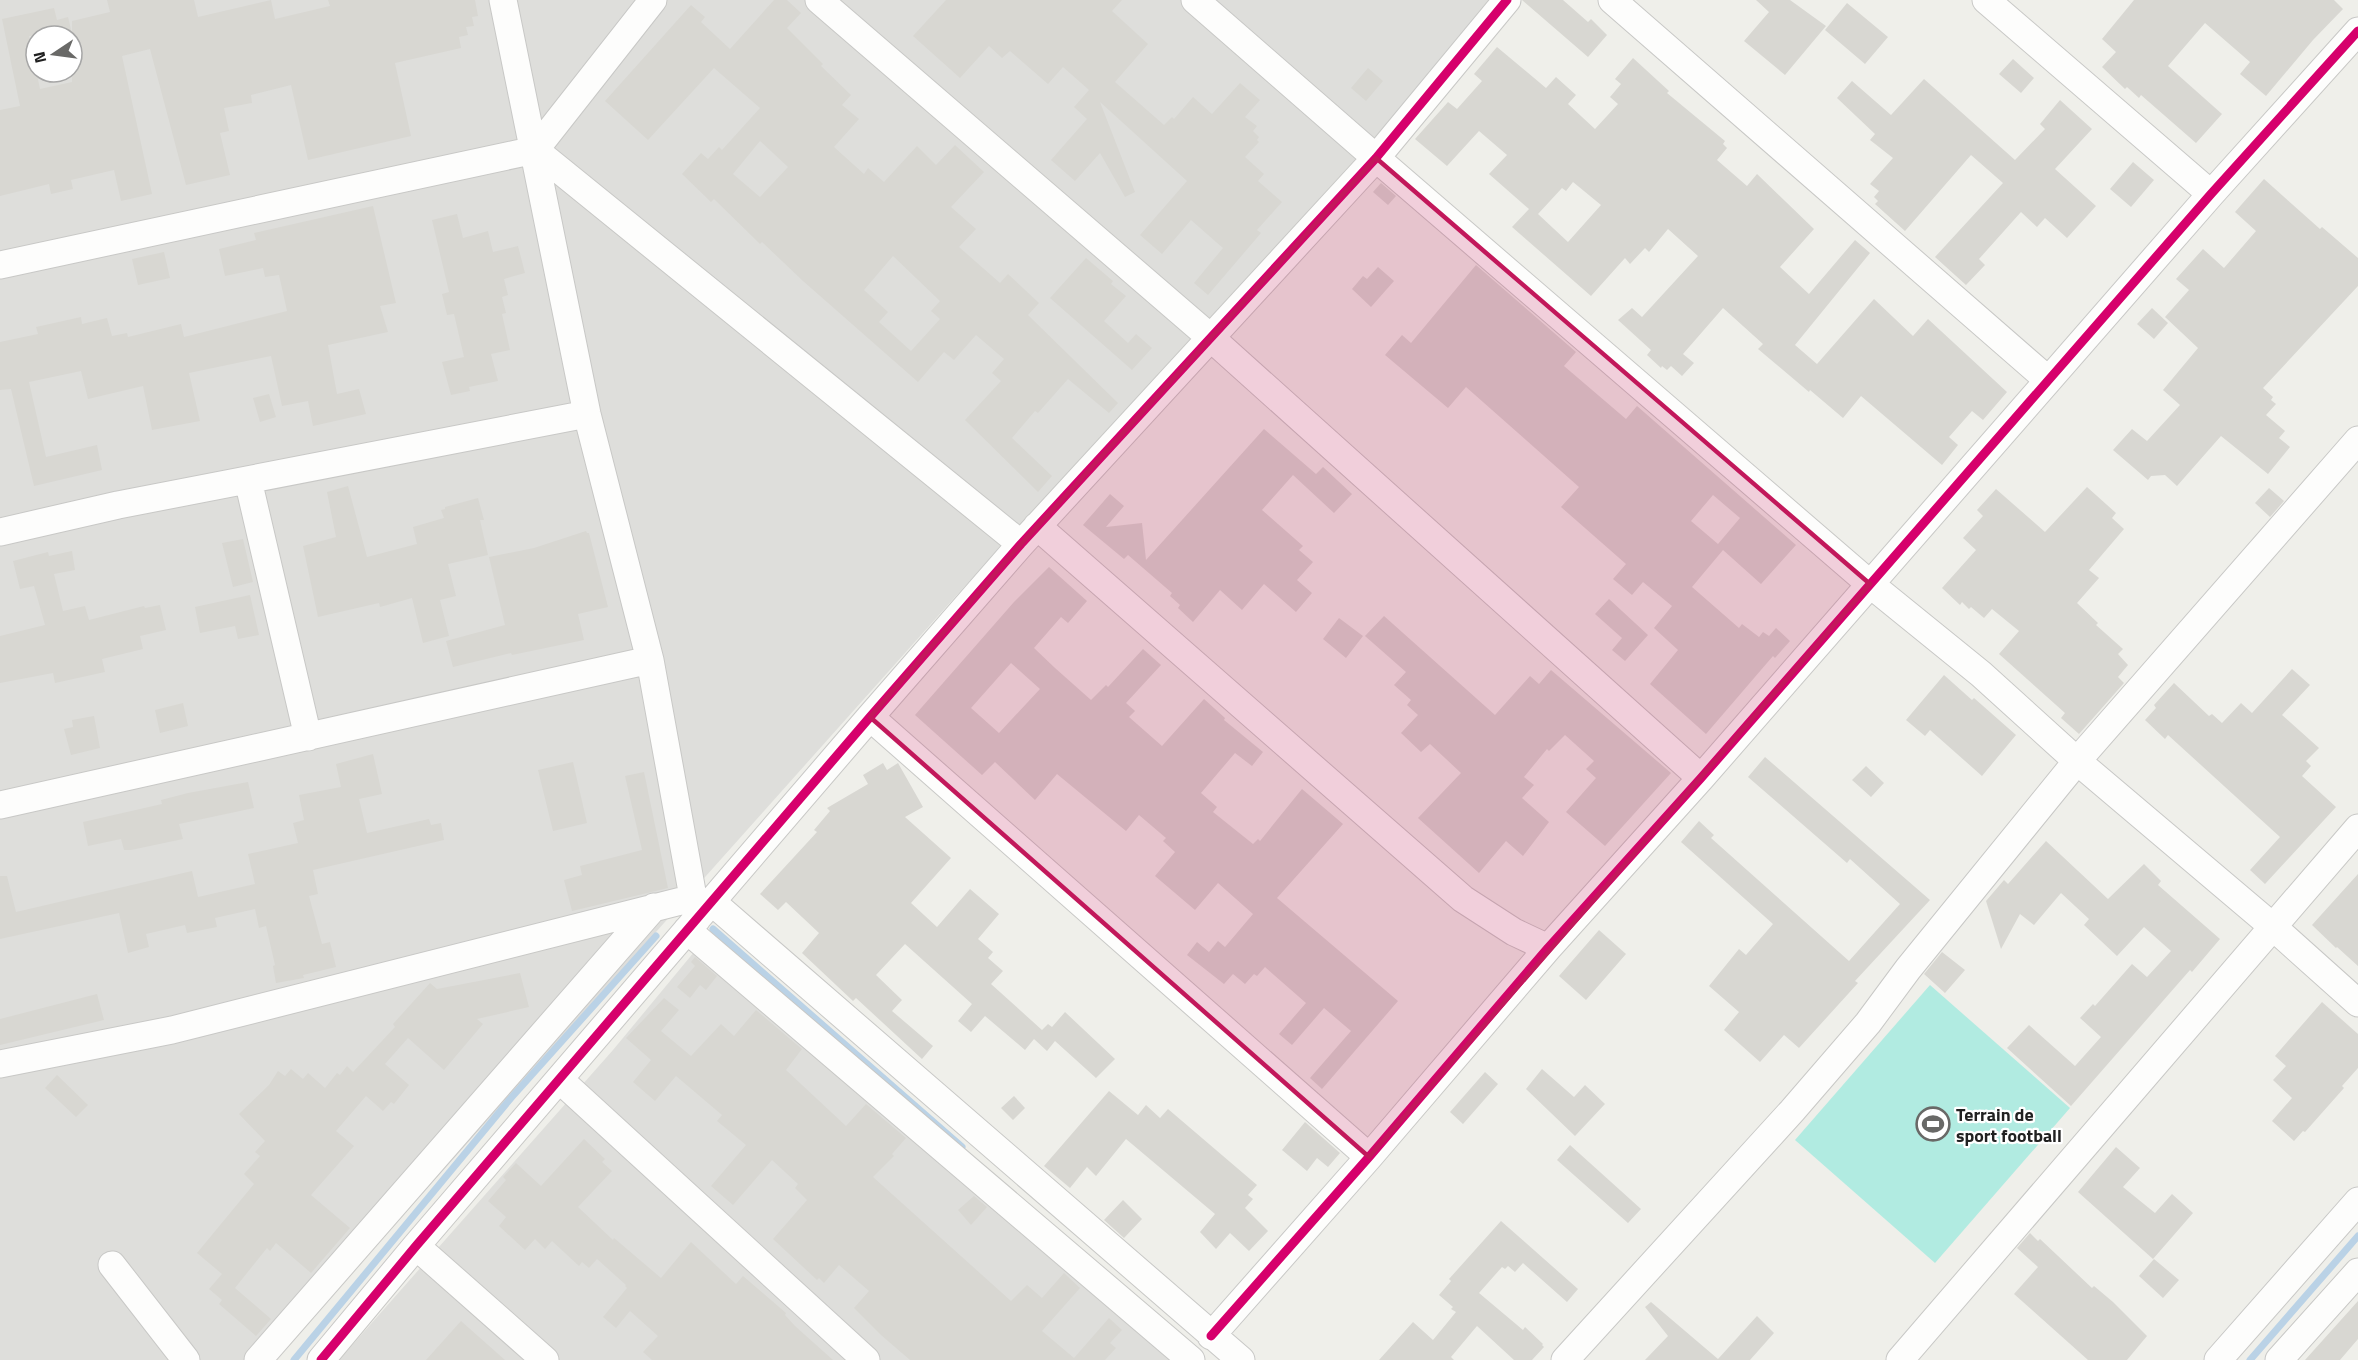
<svg xmlns="http://www.w3.org/2000/svg" width="2358" height="1360" font-family="'Titillium Web',sans-serif">
<style>
.residential{fill:#dededb;fill-rule:evenodd}
.pitch{fill:#b1ebe1}
.lines{fill:none;stroke-linecap:round;stroke-linejoin:round}
.stream{stroke:#bad2e6;stroke-width:7}
.building{fill:#d8d7d2;fill-rule:evenodd}
.minor-casing{stroke:#c8c8c6;stroke-width:29}
.minor{stroke:#fdfdfc;stroke-width:27}
.cycleway-casing{stroke:#fff;stroke-width:13}
.cycleway{stroke:#d6006c;stroke-width:9}
.marked{fill:#c2185b;fill-opacity:0.2;stroke:#c2185b;stroke-width:4.5;stroke-linejoin:round}
.labels{text-anchor:middle;dominant-baseline:central;stroke-width:4.5;stroke-linejoin:round;paint-order:stroke}
.poi-label{font-size:18px;font-weight:bold;fill:#212121;stroke:#fff;text-anchor:start}
</style>
<rect width="100%" height="100%" fill="#efefea"/>
<path class="residential" d="M0,0h1505l-550,597 -681,763h-274zM36,36h36v36h-36z
M704,940l480,420h-845l274,-310z"/>
<path class="pitch" d="M1930,985l140,123 -135,155 -140,-123z"/>
<g class="lines">
<path class="stream" d="M713,929l249,218
M294,1360l217,-262 145,-162
M2250,1360l108,-124"/>
</g>
<path class="building" d="M107,0h87l4,17 73,-17 4,19 55,-13 -2,-6h147l3,16 -6,1 2,9 -8,1 2,8 -9,2 2,11 -66,15 16,73 -103,24 -17,-75 -40,10 1,8 -28,5 5,23 -9,2 10,42 -44,10 -36,-136 -28,7 30,138 -31,7 -7,-31 -43,10 2,9 -22,5 -2,-10 -49,12v-86l20,-4 -18,-87 52,-11 3,12 11,-3 4,17v-13l38,-9zM29,36h43v46l-32,7z
M774,0h13l14,13 -14,15 36,36 -2,2 30,29 -9,10 17,14 -25,28 30,27 4,-6 16,14 33,-36 19,19 19,-20 29,27 -33,35 25,22 -17,18 41,36 8,-9 31,29 -11,12 90,88 -9,10 -41,-34 -30,34 -3,-2 -23,27 40,38 -14,16 -73,-72 36,-39 -9,-8 12,-14 -28,-24 -22,25 -10,-8 -26,30 -115,-101 -41,-39 -2,2 -46,-45 -3,3 -29,-28 19,-21 7,6 11,-12 3,3 38,-42 -46,-40 -66,72 -43,-39 86,-96 14,12 -4,5 29,27zM760,141l28,26 -28,30 -27,-23zM893,256l47,45 -9,10 9,8 -29,32 -32,-29 9,-10 -24,-22z
M946,0h176l-10,11 36,33 -33,38 49,43 8,-8 2,2 19,-22 19,17 28,-31 20,17 -15,17 12,9 -4,5 6,6 -2,3 2,2 -14,15 19,17 -6,7 24,21 -25,28 4,3 -53,62 -14,-12 29,-35 -7,-6 -25,-22 -29,34 -22,-19 47,-54 -87,-79 35,90 -10,5 -25,-44 -25,28 -24,-21 36,-41 -13,-12 15,-17 -26,-23 -15,17 -38,-33 -8,7 -13,-12 -29,32 -47,-42z
M1522,0h41l25,22 3,-3 16,16 -19,22z
M1756,0h34l36,26 -41,49 -41,-34 25,-29z
M2134,0h200l9,9 -30,31 -47,56 -26,-22 10,-12 -45,-39 -37,43 54,48 -26,29 -55,-48 -2,3 -12,-11 -2,2 -23,-22 14,-15 -14,-13z
M1847,3l41,34 -23,27 -40,-34z
M1497,47l49,41 10,-11 20,18 -8,9 27,25 23,-25 -8,-7 11,-13 -6,-5 18,-21 36,33 -2,2 58,48 -2,3 4,4 -10,12 30,26 10,-12 57,55 -34,38 29,27 46,-54 15,13 -75,92 22,19 57,-65 39,37 15,-17 79,73 -24,28 -11,-9 -23,26 9,8 -16,20 -81,-69 -18,22 -33,-28 -1,2 -51,-43 5,-5 -40,-36 -40,46 11,9 -12,13 -11,-10 -4,4 -5,-4 -1,2 -14,-13 4,-5 -33,-30 14,-12 10,9 56,-61 -30,-27 -19,23 -4,-4 -15,16 -5,-6 -34,38 -79,-69 17,-18 -40,-35 18,-19 -28,-24 -32,35 -32,-27 33,-37 9,7 25,-28 -8,-7zM1573,182l28,23 -33,37 -30,-28 24,-26 4,3z
M2013,59l21,19 -13,15 -22,-19z
M1368,68l15,13 -17,20 -15,-13z
M1924,79l91,81 30,-31 -5,-5 20,-24 32,29 -37,40 41,37 -29,32 -22,-20 -8,9 -16,-15 -42,47 6,6 -19,20 -31,-28 68,-74 -32,-28 -66,76 -30,-27 3,-3 -4,-4 5,-6 -9,-7 23,-26 -23,-18 5,-6 -38,-36 15,-17 39,34z
M2133,162l21,18 -23,27 -21,-18z
M2264,179l56,50 2,-2 36,31v28l-95,102 10,9 -2,3 5,4 -10,11 19,16 -6,7 11,9 -22,27 -47,-38 -44,50 -12,-11 -14,1 -3,4 -35,-30 19,-21 15,12 33,-36 -17,-15 35,-42 -33,-31 24,-27 -13,-11 27,-30 21,19 32,-37 -21,-19z
M1381,183l15,13 -8,9 -15,-13z
M373,206l23,97 -16,3 8,26 -60,13 9,49 22,-5 7,25 -53,12 -5,-25 -26,5 -11,-50 -82,17 11,48 -48,9 -9,-44 -55,13 -7,-28 -52,11 17,75 51,-12 5,25 -68,16 -23,-97 -11,1v-48l38,-8 -2,-7 45,-10 1,7 25,-6 5,18 15,-3 1,4 53,-13 3,13 103,-26 -8,-36 -14,2 -2,-9 -38,8 -6,-27 37,-9 -2,-7z
M457,214l6,24 25,-7 5,21 25,-6 7,27 -21,6 4,16 -6,2 4,16 -4,1 8,36 -19,4 7,27 -29,6 1,4 -19,4 -9,-33 22,-5 -10,-43 -7,1 -5,-21 7,-2 -17,-72z
M164,252l6,26 -32,7 -6,-26z
M1086,258l27,23 -2,3 15,12 -22,25 24,22 8,-9 16,14 -20,22 -82,-72z
M1476,265l100,87 -12,14 62,53 11,-13 159,139 -35,39 -38,-34 -31,37 47,41 3,-4 17,13 4,-5 6,4 7,-8 14,13 -15,17 -2,-2 -67,78 -56,-50 28,-34 -24,-22 18,-22 -29,-24 -11,13 -19,-16 13,-15 -65,-57 18,-20 -113,-100 -18,21 -63,-53 17,-20 9,8zM1713,495l27,23 -22,26 -27,-23z
M1378,267l16,14 -23,26 -19,-18 11,-13 4,3z
M2152,308l16,15 -14,16 -17,-15z
M269,394l7,23 -16,5 -7,-24z
M1264,429l52,45 7,-7 29,27 -18,19 -41,-38 -31,35 41,36 -4,4 14,12 -16,18 15,13 -16,19 -32,-28 -22,26 -22,-20 -27,32 -15,-14 2,-3 -10,-9 2,-3 -44,-38 -4,4 -41,-34 27,-31 14,12 -18,21 36,-4 4,37z
M348,486l19,71 50,-13 -4,-17 31,-9 -3,-8 4,-1v-2l33,-9 6,22h-4l8,35 -40,9 8,32 -16,4 9,36 -26,7 -11,-45 -32,9 -1,-4 -61,14 -15,-71 33,-9 -9,-45z
M2087,487l29,26 -4,5 12,11 -35,41 10,8 -22,25 21,20 -2,2 27,24 -5,5 10,11 -10,12 6,6 -45,51 -18,-16 4,-5 -66,-59 20,-23 -27,-22 -8,9 -13,-11 -2,2 -7,-7 -2,3 -18,-17 34,-38 -13,-12 20,-22 -6,-6 19,-21 49,43z
M2269,488l15,13 -14,16 -15,-14z
M586,531l1,2h2l19,74 -30,7 6,26 -72,15 -1,-2 -58,14 -7,-26 59,-16 -16,-68 45,-9z
M243,539l10,43 -20,5 -11,-44z
M72,551l3,19 -21,4 9,37 22,-5 4,14 55,-14 1,2 15,-3 6,25 -26,6 3,13 -41,10 3,13 -50,11 -2,-10 -53,10v-47l45,-11 -11,-39 -14,3 -7,-28 35,-9 1,4z
M1049,567l38,34 -19,22 -7,-6 -27,31 21,20 36,32 15,-15 2,2 35,-38 18,16 -35,38 9,8 -6,6 33,29 42,-47 21,19 -1,2 39,32 -11,14 -17,-13 -34,40 16,14 -4,5 40,32 5,-5 2,2 42,-52 41,35 -66,74 121,103 -76,88 -12,-11 41,-47 -27,-23 -32,37 -13,-11 27,-31 -41,-36 -8,9 -3,-2 -9,10 -12,-10 -9,10 -37,-29 10,-13 12,10 9,-11 7,6 28,-33 -35,-31 -23,27 -40,-34 20,-24 -12,-11 3,-3 -27,-23 -13,16 -69,-57 -22,26 -40,-38 -13,13 -67,-60 99,-113zM1011,663l29,26 -41,44 -28,-25z
M250,595l9,40 -21,4 -3,-13 -35,7 -5,-26z
M1609,599l39,36 -23,26 -13,-11 10,-12 -27,-24z
M1384,616l111,99 35,-39 9,8 12,-14 120,103 -66,73 -39,-34 30,-34 -10,-9 8,-8 -29,-26 -16,16 -2,-2 -23,28 10,8 -12,13 27,24 -26,34 -17,-15 -27,32 -61,-55 43,-45 -31,-29 -9,8 -20,-19 17,-18 -11,-10 4,-5 -17,-15 12,-13 -41,-36z
M1339,618l24,18 -17,22 -23,-19z
M2292,669l18,16 -28,30 37,33 -13,13 5,5 -9,10 34,31 -71,77 -15,-14 30,-33 -112,-102 -3,4 -20,-19 11,-12 -2,-3 20,-22 35,33 3,-2 10,9 19,-20 11,10z
M1944,675l28,25 2,-2 42,37 -34,41 -52,-46 -5,6 -19,-16z
M183,703l5,23 -28,7 -5,-23z
M94,716l6,32 -29,7 -7,-26 9,-2 -1,-7z
M373,754l9,40 -23,5 8,34 62,-14 2,6 10,-2 3,17 -131,30 5,24 -9,2 13,48 8,-2 6,25 -33,8 1,3 -28,5 -3,-17 2,-1 -9,-39 -7,2 -4,-19 -40,9 2,9 -30,6 -2,-8 -39,9 3,13 -21,6 -9,-40 -119,26v-63h7l9,36 176,-41 6,26 57,-13 -7,-30 50,-11 -5,-20 11,-3 -5,-25 42,-8 -5,-23z
M1765,757l165,143 -75,81 3,2 -59,65 -15,-13 -24,27 -36,-32 15,-18 -30,-26 30,-37 7,6 27,-31 -92,-82 18,-21 15,14 -3,3 138,123 51,-57 -50,-45 -3,4 -99,-86z
M573,762l14,61 -34,8 -15,-61z
M883,763l4,7 11,-7 25,44 -18,10 46,41 -40,45 26,24 33,-38 29,25 -21,25 15,13 -5,6 15,13 -12,13 51,46 6,-6 4,3 13,-15 50,47 -19,19 -41,-37 -8,10 -13,-12 -9,11 -40,-34 -14,16 -13,-11 14,-17 -67,-60 -29,31 26,25 -10,11 41,35 -11,13 -66,-61 -3,3 -51,-48 17,-20 -33,-31 -8,8 -18,-16 57,-62 -3,-2 16,-19 -3,-3 41,-24 -5,-9z
M1866,766l18,17 -13,14 -19,-17z
M644,772l24,116 -96,23 -8,-31 18,-5 -2,-9 62,-16 -17,-74z
M248,782l6,26 -75,16 4,15 -52,11h-7l-3,-11 -33,7 -5,-24 79,-18 -1,-4 27,-7z
M2046,841l62,58 36,-35 17,17 -3,4 62,54 -28,33 -2,-2 -119,136 -64,-58 22,-23 46,41 26,-29 -21,-19 13,-14 2,2 37,-42 15,13 24,-26 -27,-24 -27,29 -33,-31 5,-6 -28,-26 -27,32 -14,-11 -19,35 -15,-48 18,-21 4,4z
M2358,874v92l-21,-19 -1,1 -24,-23z
M1599,930l27,24 -40,46 -27,-24z
M1942,952l23,18 -20,23 -21,-19z
M695,957l22,19 -11,14 -6,-5 -10,13 -13,-11 18,-21 -4,-4z
M520,973l9,34 -52,12 6,5 -39,46 -36,-32 -23,26 24,21 -15,19 -3,-2 -8,9 -17,-15 -30,35 18,15 -43,49 39,33 -39,45 -35,-30 -6,8 -3,-3 -32,40 36,31 -15,17 -37,-32 3,-4 -13,-11 13,-15 -25,-21 57,-69 -10,-10 16,-18 -5,-4 10,-11 -26,-27 30,-29 9,-14 7,5 6,-7 12,10 5,-6 17,15 12,-15 3,2 7,-9 6,6 42,-45 -2,-3 37,-41 7,6z
M97,994l7,26 -104,25v-26z
M664,998l15,12 -18,21 30,25 30,-32 13,12 22,-26 46,39 -16,21 60,56 20,-22 40,34 -14,16 2,2 -21,21 138,124 16,-16 15,13 22,-25 16,15 -38,43 32,27 35,-40 13,12 -12,13 6,5 -11,12h-195l-29,-25 -27,-27 15,-17 -30,-26 -15,18 -5,-5 -2,2 -44,-41 34,-39 -12,-12 3,-4 -26,-24 -39,45 -22,-19 35,-41 -29,-24 5,-6 -46,-39 -21,25 -22,-19 18,-22 -25,-22z
M2322,1002l36,32v34l-16,18 2,2 -39,44 -2,-1 -9,10 -22,-20 20,-23 -19,-18 13,-14 -11,-10z
M1542,1069l32,28 11,-12 20,19 -30,32 -49,-47z
M1485,1072l13,12 -35,40 -13,-12z
M57,1075l31,30 -12,12 -31,-29z
M1109,1091l29,24 8,-10 14,13 8,-9 89,76 -9,10 5,4 -8,9 23,23 -19,20 -19,-18 -14,16 -16,-17 15,-18 -89,-75 -30,37 -9,-9 -17,21 -26,-22z
M1014,1096l11,12 -12,12 -12,-12z
M1305,1122l35,31 -12,14 -11,-9 -10,13 -25,-21z
M584,1139l21,20 -3,3 10,9 -34,36 35,33 1,-2 47,40 30,-36 45,42 7,-8 43,37 -1,2 10,11 38,34h-181l-9,-8 15,-16 -28,-25 -14,17 -13,-11 24,-29 -2,-2 1,-1 -29,-26 -8,9 -7,-6 -3,4 -27,-25 -7,8 -10,-10 -10,11 -26,-24 7,-9 -18,-16 18,-21 -3,-3 13,-14 25,23z
M1570,1145l71,64 -13,14 -71,-63z
M2116,1147l24,21 -17,19 32,26 17,-19 21,19 -40,46 -75,-67z
M974,1196l13,11 -16,18 -13,-15z
M1123,1200l19,19 -18,19 -20,-18z
M1501,1221l77,68 -11,13 -44,-39 -8,9 -7,-6 -3,3 -3,-2 -23,26 44,37 2,-3 18,17 -1,1 2,2 -12,13h-18l-37,-34 -26,31 3,3h-75l34,-38 20,18 23,-28 -5,-3 2,-2 -14,-12 12,-14 -2,-2z
M2030,1233l8,8 2,-2 52,49 2,-2 19,16 34,34 -20,24h-39l-74,-66 24,-27 -21,-19z
M2154,1259l25,21 -16,18 -24,-22z
M2358,1301v38l-18,21h-35z
M1651,1302l67,57 39,-43 17,17 -24,27h-105l23,-24 -23,-29z
M461,1321l44,39h-79z"/>
<g class="lines">
<defs>
<path id="minor" d="M503,0l84,414 63,246 47,259
M819,0l392,338 490,440
M1195,0l181,158 494,426 111,90 96,87 195,165 86,77
M1612,0l436,380
M1986,0l225,194
M535,150l486,394
M0,265l535,-115 118,-150
M248,480l60,257
M1037,526l426,373 51,33 34,16
M0,532l118,-27 469,-91
M870,717l499,440
M0,805l650,-145
M712,902l529,458
M687,930l504,430
M0,1064l172,-34 521,-132
M560,1080l306,280
M416,1246l129,114
M112,1265l74,95
M1211,1336l158,-179 179,-209 153,-170 510,-584 147,-163
M258,1360l396,-453
M321,1360l95,-114 454,-529 151,-173 355,-386 131,-158
M1565,1360l227,-249 76,-88 40,-54 169,-208 281,-321
M1900,1360l458,-532
M2218,1360l140,-159
M2279,1360l79,-88"/>
</defs>
<use href="#minor" class="minor-casing"/>
<use href="#minor" class="minor"/>
<defs>
<path id="cycleway" d="M1211,1336l158,-179 179,-209 153,-170 510,-584 147,-163
M321,1360l95,-114 454,-529 151,-173 355,-386 131,-158"/>
</defs>
<use href="#cycleway" class="cycleway-casing"/>
<use href="#cycleway" class="cycleway"/>
</g>
<path class="marked" d="M1376,158l494,426 -501,573 -499,-440 151,-173z"/>
<defs>
<symbol id="stadium-ring" viewBox="-11 -11 22 22"><circle r="9.5" fill="#fff" stroke="#696967" stroke-width="1.5"/><path d="M0-5a6.5 5 0 1 0 0 10a6.5 5 0 1 0 0-10ZM-3.5-1.8h7v3.6h-7Z" fill="#696967"/></symbol>
</defs>
<g fill-rule="evenodd">
<use href="#stadium-ring" x="1914" y="1105" width="38" height="38"/>
</g>
<g class="labels">
<g class="poi-label">
<text x="1956" y="1114">Terrain de<tspan x="1956" dy="21">sport football</tspan></text>
</g>
</g>
<g transform="translate(54 54) rotate(257)"><circle r="28" fill="#ffffff" stroke="#a6a6a6" stroke-width="1.5"/>
<path d="M0-4.5L10 22L0 15L-10 22Z" fill="#696967"/>
<text y="-9" font-size="16" font-weight="bold" text-anchor="middle" fill="#212121">N</text>
</g>
</svg>
